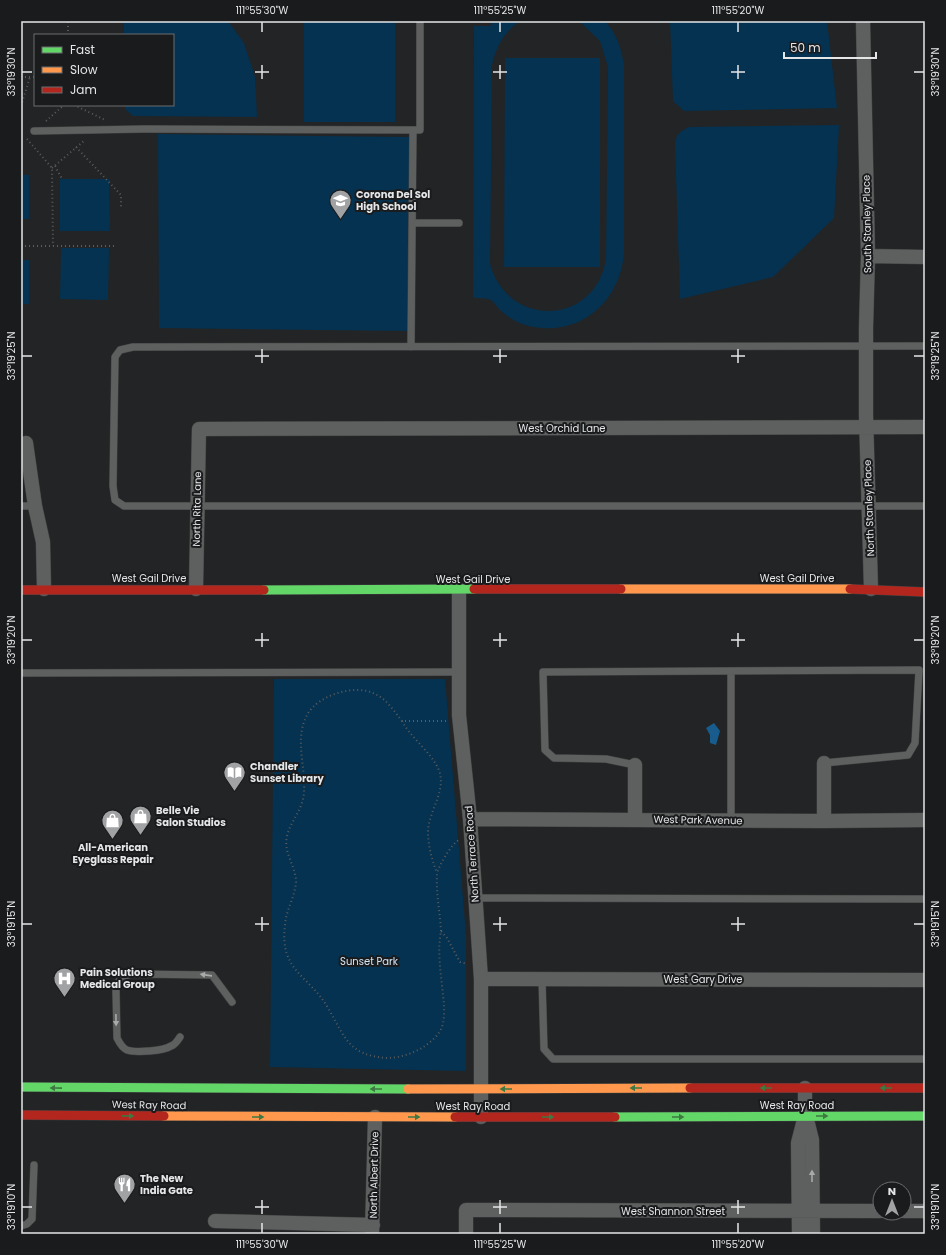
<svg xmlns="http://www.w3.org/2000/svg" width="946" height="1255" font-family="Poppins,sans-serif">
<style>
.green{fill:#053250}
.water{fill:#175c8c}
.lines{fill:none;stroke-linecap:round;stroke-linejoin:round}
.lane-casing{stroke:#404142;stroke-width:8}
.street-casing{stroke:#404142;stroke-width:15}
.fast-casing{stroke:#404142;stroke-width:10}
.slow-casing{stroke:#404142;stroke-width:10}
.jam-casing{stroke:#404142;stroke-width:10}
.path{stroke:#5a5b5c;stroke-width:2;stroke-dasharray:1 3;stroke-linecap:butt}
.lane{stroke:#5e5f5f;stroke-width:7}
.street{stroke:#5e5f5f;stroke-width:14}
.fast{stroke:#63d668;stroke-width:9}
.slow{stroke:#ff974d;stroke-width:9}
.jam{stroke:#b3261e;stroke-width:9}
.oneway{fill:#a8a9aa}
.oneway2{fill:#3e7842}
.ticks{fill:none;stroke:#e5e6e8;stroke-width:1.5}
.labels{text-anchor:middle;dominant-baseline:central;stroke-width:4;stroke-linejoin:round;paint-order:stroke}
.poi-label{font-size:10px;font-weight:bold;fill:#e5e6e8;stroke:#191b1d;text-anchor:start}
.street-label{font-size:10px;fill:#e5e6e8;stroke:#191b1d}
.park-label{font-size:10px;fill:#d3e4f3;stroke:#191b1d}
.neatline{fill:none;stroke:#e5e6e8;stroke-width:1.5}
.ticks-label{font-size:10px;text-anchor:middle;fill:#e5e6e8}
</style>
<rect width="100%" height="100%" fill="#232425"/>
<path class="green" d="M124,21h104l16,22 11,34 2,40 -124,-1 -8,-7v-4h48v-70h-49z
M304,21h91v101h-91z
M494,21h26c-16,11 -24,26 -28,44l-2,199c18,65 105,62 116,-5l2,-192 -8,-26 -21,-20h26c12,13 16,27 19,44v188c-4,52 -49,88 -102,71 -8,-3 -16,-8 -23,-15 -2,-2 -5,-7 -8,-9 -5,-2 -13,-2 -18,-2l1,-272h16z
M670,21h157l10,87 -153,3 -11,-10z
M505,58h95v209h-96z
M839,125l-5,93 -61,59 -93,22 -5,-154c1,-11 4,-13 14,-18z
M158,134l251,3 2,194 -252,-3z
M21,175h8v44h-8z
M60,179h49l1,52h-50z
M61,248h48l-1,52 -48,-1z
M21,260h8v44h-8z
M274,679h171l21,256v136l-196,-4z"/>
<path class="water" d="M714,723l6,8 -4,14 -6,-2v-8l-4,-7z"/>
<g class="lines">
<defs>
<path id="lane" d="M34,131l110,-2 276,1v-109
M413,223h46
M925,346l-792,1 -13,3 -5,7 -2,129 2,14 9,6h801
M411,347l2,-217
M21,506h14
M731,671v150
M21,673l437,-1
M635,765l-29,-6 -52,-1 -9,-8 -2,-78 376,-2 -4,73 -7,12 -84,8
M475,898l450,1
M542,979l2,70 9,10h372
M180,1037c-2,3 -5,8 -9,9 -8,5 -35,7 -44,4 -5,-2 -8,-8 -10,-12l-1,-47c1,-11 5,-15 16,-17l80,1 20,27
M21,1226l6,-2 5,-5 2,-54"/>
<path id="street" d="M863,21l5,235 -2,72v87l5,174
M868,256l57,1
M26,443l9,63 8,36 1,47
M196,589l3,-160 726,-2
M459,590v125l11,104 11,160v138
M635,765v54
M470,819l354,2 101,-1
M824,821v-58
M481,979l444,1
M806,1116l6,24 1,94
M904,1211h21
M215,1221l158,4
M372,1234l3,-117
M466,1234v-24l414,1
M799,1234l-1,-91 7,-27v-28"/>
<path id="fast" d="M264,590l210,-1
M21,1087l387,2
M615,1117l310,-1"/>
<path id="slow" d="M621,589h229
M408,1089l282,-1
M164,1116l291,1"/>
<path id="jam" d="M474,589h147
M850,589l75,3
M21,590h243
M690,1088h235
M21,1115l143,1
M455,1117h160"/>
</defs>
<use href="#lane" class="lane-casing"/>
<use href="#street" class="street-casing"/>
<use href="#fast" class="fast-casing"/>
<use href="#slow" class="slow-casing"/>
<use href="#jam" class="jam-casing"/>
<path class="path" d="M68,35v-14
M21,77h14
M74,105l31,15
M21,106l9,-29
M46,121l18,-16
M27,139l25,29 1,78
M76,147l45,48v13
M55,166l7,13
M52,168l33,-28
M21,246h95
M402,721c9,17 27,29 36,47 10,21 -9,42 -10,63 0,15 4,29 9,42
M446,721h-44c-8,-10 -16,-23 -29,-28 -20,-9 -56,3 -66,22 -13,25 -1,51 -3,77 -1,18 -13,28 -17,44 -4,17 9,30 9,46 -1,15 -10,28 -11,43 -6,46 24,50 43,83 17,29 20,47 58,50 13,0 25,-4 36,-10 9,-6 19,-14 21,-25 2,-9 1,-19 0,-28 -2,-22 -6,-42 -2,-64l6,7 13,24 7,2
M441,931c-1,-18 -5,-37 -4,-56 0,-7 15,-32 22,-35"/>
<use href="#lane" class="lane"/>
<use href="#street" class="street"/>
<use href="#fast" class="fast"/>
<use href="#slow" class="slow"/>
<use href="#jam" class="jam"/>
</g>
<defs><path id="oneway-solid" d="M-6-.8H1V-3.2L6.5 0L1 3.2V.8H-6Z"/></defs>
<g class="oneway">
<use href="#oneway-solid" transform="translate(206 975) rotate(-172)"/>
<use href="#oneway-solid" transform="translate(116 1020) rotate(89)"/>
<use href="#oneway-solid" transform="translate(812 1176) rotate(-90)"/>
</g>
<g class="oneway2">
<use href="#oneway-solid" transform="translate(56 1088) rotate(-179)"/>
<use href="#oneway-solid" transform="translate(636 1088) rotate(180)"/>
<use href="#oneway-solid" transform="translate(766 1088) rotate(180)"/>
<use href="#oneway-solid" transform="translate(886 1088) rotate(180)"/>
<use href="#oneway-solid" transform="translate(376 1089) rotate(180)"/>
<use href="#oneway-solid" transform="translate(506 1089) rotate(180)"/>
<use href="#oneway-solid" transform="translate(128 1116) rotate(1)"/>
<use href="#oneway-solid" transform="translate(822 1116)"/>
<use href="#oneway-solid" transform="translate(258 1117)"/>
<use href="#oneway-solid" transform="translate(414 1117)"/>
<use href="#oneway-solid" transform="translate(548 1117)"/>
<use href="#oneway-solid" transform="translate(678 1117)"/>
</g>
<path class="ticks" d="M262,22v10M500,22v10M738,22v10M262,65v14M500,65v14M738,65v14M22,72h10M255,72h14M493,72h14M731,72h14M914,72h10M262,349v14M500,349v14M738,349v14M22,356h10M255,356h14M493,356h14M731,356h14M914,356h10M262,633v14M500,633v14M738,633v14M22,640h10M255,640h14M493,640h14M731,640h14M914,640h10M262,917v14M500,917v14M738,917v14M22,924h10M255,924h14M493,924h14M731,924h14M914,924h10M262,1200v14M500,1200v14M738,1200v14M22,1207h10M255,1207h14M493,1207h14M731,1207h14M914,1207h10M262,1223v10M500,1223v10M738,1223v10"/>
<defs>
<symbol id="school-pin" viewBox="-11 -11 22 30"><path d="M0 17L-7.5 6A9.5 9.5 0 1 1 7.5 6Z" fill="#a1a2a4" stroke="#191b1d"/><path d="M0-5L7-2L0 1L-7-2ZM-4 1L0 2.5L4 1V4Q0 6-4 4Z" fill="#fff"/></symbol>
<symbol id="library-pin" viewBox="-11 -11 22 30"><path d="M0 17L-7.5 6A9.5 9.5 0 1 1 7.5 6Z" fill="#a1a2a4" stroke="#191b1d"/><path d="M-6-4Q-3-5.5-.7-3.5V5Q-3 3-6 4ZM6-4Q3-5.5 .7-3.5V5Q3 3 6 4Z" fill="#fff"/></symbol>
<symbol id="shop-pin" viewBox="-11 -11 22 30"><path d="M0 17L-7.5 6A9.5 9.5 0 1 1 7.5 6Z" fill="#a1a2a4" stroke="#191b1d"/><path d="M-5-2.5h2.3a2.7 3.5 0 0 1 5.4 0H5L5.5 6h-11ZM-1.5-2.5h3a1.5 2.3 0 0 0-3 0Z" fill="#fff"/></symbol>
<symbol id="hospital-pin" viewBox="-11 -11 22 30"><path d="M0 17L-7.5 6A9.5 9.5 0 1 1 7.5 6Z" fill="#a1a2a4" stroke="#191b1d"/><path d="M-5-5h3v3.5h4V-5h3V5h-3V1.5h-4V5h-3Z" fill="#fff"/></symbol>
<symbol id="restaurant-pin" viewBox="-11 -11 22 30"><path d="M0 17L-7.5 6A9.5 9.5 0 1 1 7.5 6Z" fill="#a1a2a4" stroke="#191b1d"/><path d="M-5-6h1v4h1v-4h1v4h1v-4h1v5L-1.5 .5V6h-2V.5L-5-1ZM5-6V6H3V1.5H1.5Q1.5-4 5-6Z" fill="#fff"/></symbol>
</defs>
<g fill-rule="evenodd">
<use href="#school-pin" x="328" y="188" width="25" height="34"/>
<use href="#library-pin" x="222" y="760" width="25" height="34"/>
<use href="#shop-pin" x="128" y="804" width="25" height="34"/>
<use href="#shop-pin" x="100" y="808" width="25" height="34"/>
<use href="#hospital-pin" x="52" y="966" width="25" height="34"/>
<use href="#restaurant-pin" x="112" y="1172" width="25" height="34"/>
</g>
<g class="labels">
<g class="poi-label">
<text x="356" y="194">Corona Del Sol<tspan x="356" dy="12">High School</tspan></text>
<text x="250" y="766">Chandler<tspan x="250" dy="12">Sunset Library</tspan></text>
<text x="156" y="810">Belle Vie<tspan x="156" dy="12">Salon Studios</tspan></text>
<text x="113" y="847" text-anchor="middle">All-American<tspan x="113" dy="12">Eyeglass Repair</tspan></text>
<text x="80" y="972">Pain Solutions<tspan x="80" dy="12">Medical Group</tspan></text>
<text x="140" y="1178">The New<tspan x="140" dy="12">India Gate</tspan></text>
</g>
<g class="street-label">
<text transform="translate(867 224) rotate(-91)">South Stanley Place</text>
<text x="562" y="428">West Orchid Lane</text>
<text transform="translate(869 508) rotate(-92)">North Stanley Place</text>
<text transform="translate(197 509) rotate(-89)">North Rita Lane</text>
<text x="149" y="578">West Gail Drive</text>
<text x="797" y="578">West Gail Drive</text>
<text x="473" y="579">West Gail Drive</text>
<text transform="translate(698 820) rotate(1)">West Park Avenue</text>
<text transform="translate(472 854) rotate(-94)">North Terrace Road</text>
<text x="703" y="979">West Gary Drive</text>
<text transform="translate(149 1105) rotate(1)">West Ray Road</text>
<text x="797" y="1105">West Ray Road</text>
<text x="473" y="1106">West Ray Road</text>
<text transform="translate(374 1175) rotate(-89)">North Albert Drive</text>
<text x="673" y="1211">West Shannon Street</text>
</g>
<g class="park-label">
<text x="369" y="961">Sunset Park</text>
</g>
</g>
<rect width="946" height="1255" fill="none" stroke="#191b1d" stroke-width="44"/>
<rect x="34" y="34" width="140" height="72" fill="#191b1d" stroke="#6b6c6e"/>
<rect x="42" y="47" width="20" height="6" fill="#63d668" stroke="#6b6c6e"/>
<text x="70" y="54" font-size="12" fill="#e5e6e8">Fast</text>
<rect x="42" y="67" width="20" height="6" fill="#ff974d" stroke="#6b6c6e"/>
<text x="70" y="74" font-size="12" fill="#e5e6e8">Slow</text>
<rect x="42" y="87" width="20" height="6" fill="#b3261e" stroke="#6b6c6e"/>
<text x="70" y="94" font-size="12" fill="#e5e6e8">Jam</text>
<g transform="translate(892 1201)"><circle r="19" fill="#191b1d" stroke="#6b6c6e"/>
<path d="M0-3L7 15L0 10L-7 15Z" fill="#a1a2a4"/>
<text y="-6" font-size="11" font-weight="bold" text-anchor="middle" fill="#e5e6e8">N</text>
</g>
<path d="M784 52v6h92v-6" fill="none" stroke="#e5e6e8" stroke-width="2"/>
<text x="790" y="52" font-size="12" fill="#e5e6e8" stroke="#191b1d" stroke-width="3" paint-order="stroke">50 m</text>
<rect x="22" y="22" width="902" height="1211" class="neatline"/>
<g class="ticks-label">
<text x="262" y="14">111°55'30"W</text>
<text x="500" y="14">111°55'25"W</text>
<text x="738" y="14">111°55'20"W</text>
<text transform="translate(11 72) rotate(-90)" y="4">33°19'30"N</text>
<text transform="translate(935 72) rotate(-90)" y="4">33°19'30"N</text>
<text transform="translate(11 356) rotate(-90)" y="4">33°19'25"N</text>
<text transform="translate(935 356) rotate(-90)" y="4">33°19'25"N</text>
<text transform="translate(11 640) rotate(-90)" y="4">33°19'20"N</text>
<text transform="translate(935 640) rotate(-90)" y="4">33°19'20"N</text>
<text transform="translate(11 924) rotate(-90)" y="4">33°19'15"N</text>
<text transform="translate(935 924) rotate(-90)" y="4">33°19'15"N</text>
<text transform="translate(11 1207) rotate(-90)" y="4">33°19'10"N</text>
<text transform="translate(935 1207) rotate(-90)" y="4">33°19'10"N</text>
<text x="262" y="1248">111°55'30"W</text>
<text x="500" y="1248">111°55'25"W</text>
<text x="738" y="1248">111°55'20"W</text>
</g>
</svg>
